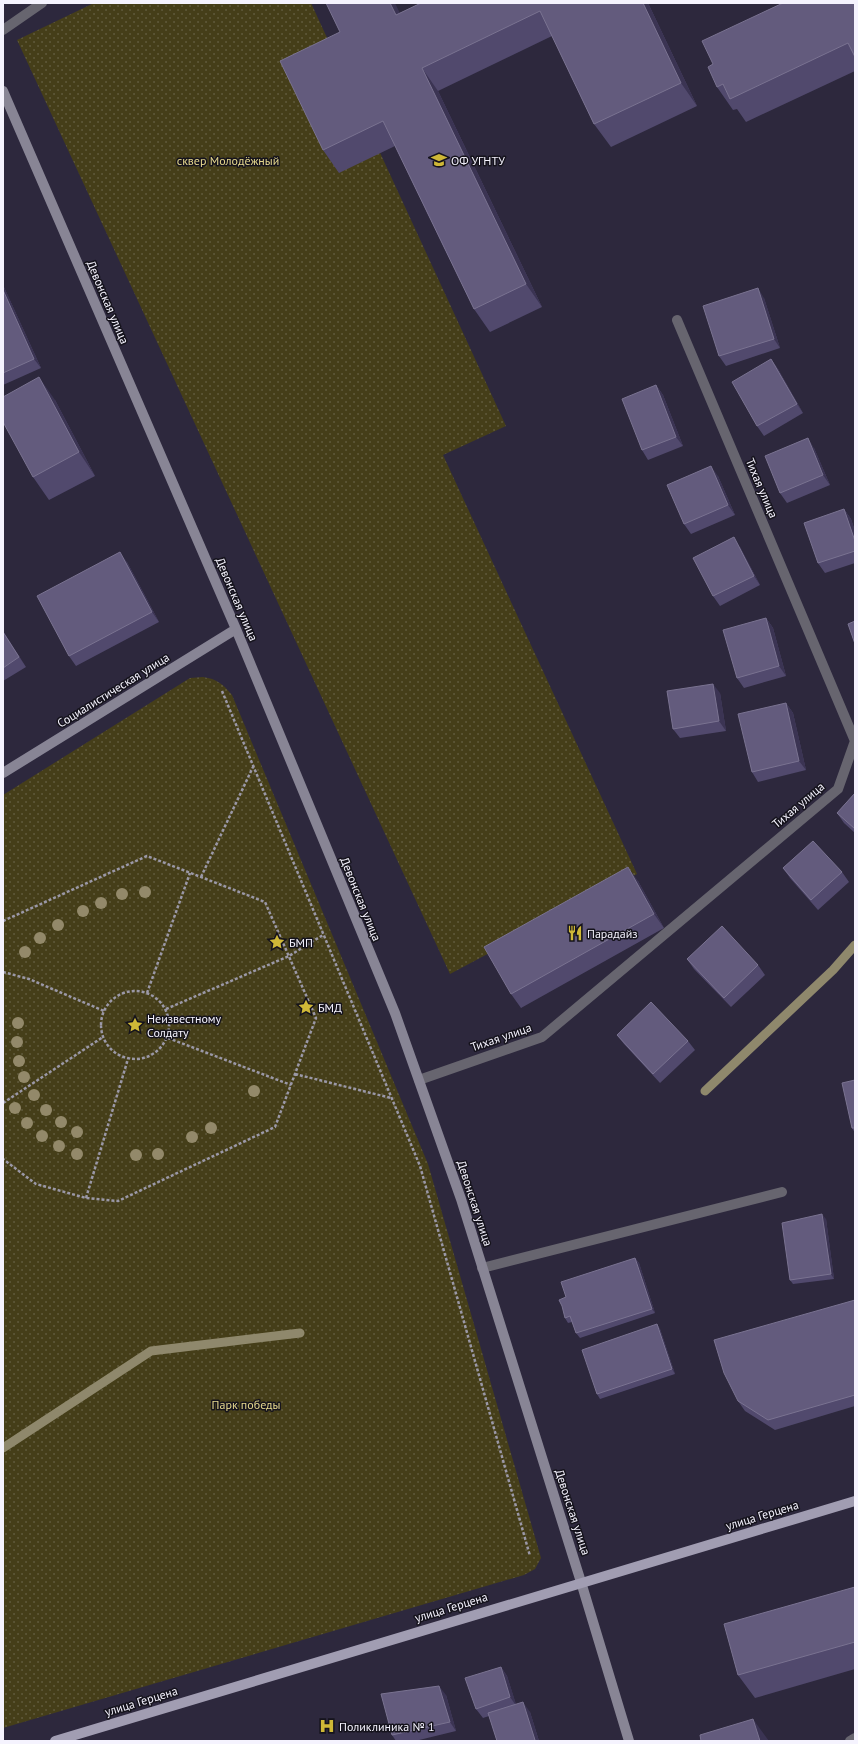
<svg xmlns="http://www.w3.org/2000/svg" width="858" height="1744" font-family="'PT Sans',sans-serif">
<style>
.park{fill:url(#park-dots)}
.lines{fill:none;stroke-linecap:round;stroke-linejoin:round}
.stream{stroke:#8f886c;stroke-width:9}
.path{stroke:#9b98a7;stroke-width:2.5;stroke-dasharray:3 2;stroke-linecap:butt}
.service{stroke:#67656f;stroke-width:10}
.minor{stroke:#67656f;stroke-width:10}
.secondary{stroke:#888595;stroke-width:10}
.primary{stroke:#a19db2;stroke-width:10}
.tree{fill:#93896a}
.wall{fill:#51496d}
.shaded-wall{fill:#3b3453}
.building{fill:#635b7d;stroke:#7a7391}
.labels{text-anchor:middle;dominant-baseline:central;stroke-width:3;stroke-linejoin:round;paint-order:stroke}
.park-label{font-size:12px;fill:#e6d88e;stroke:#15131c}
.poi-label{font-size:12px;fill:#f5f3fe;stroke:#15131c;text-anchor:start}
.street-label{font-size:12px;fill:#f5f3fe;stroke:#15131c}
</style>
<defs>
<pattern id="park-dots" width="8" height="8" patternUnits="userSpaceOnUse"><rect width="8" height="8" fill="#453e19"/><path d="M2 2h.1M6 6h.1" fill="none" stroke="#605a3c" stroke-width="1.8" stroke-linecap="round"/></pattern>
</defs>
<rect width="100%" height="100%" fill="#2d283d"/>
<path class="park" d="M94,3h217l195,423 -63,29 194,419 -187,100 -433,-934z
M203,677c14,2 20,7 29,18l196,469 113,394 -6,11 -11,6 -521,153v-933l187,-117z"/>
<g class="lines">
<path class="stream" d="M705,1091l128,-121 22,-25
M3,1448l148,-97 149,-18"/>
<path class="path" d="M222,691l198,475 110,390
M201,877l52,-110
M3,921l144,-65 118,46 51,116 -41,109 -157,74 -32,-3 -50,-14 -33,-25
M3,972l26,7 75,32
M101 1025a34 34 0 1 1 68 0a34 34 0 1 1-68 0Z
M147,993l43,-120
M166,1009l123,-53 34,-21
M168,1038l123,47
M295,1074l96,24
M3,1103l100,-66
M86,1198l42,-139"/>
<path class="service" d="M482,1268l300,-76
M850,1741l5,-3"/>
<path class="minor" d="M3,30l39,-27
M419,1080l123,-43 296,-248 17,-48 -178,-421"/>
<path class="secondary" d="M3,91l233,538 159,384 66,186 120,383 48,159
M3,773l233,-144"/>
<path class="primary" d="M55,1741l800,-240"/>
</g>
<g class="tree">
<circle cx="145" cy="892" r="6"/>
<circle cx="122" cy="894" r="6"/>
<circle cx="101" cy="903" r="6"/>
<circle cx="83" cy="911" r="6"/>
<circle cx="58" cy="925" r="6"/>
<circle cx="40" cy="938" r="6"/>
<circle cx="25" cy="952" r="6"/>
<circle cx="18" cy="1023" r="6"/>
<circle cx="17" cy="1042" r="6"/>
<circle cx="19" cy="1061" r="6"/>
<circle cx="24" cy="1077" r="6"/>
<circle cx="254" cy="1091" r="6"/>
<circle cx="34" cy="1095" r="6"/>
<circle cx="15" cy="1108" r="6"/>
<circle cx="46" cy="1110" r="6"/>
<circle cx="61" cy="1122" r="6"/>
<circle cx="27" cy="1123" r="6"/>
<circle cx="211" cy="1128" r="6"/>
<circle cx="77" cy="1132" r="6"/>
<circle cx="42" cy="1136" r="6"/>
<circle cx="192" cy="1137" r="6"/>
<circle cx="59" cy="1146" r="6"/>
<circle cx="77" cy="1154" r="6"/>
<circle cx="158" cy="1154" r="6"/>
<circle cx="136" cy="1155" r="6"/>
</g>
<path class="wall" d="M421,3h227l49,103 -86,41 -17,-23 -42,-88 -114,55 104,216 -52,25 -16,-23 -79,-163 -56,27 -16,-23 77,-137z
M855,3v68l-109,51 -9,-13 -4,1 -16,-23z
M3,285l38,83 -38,17z
M764,298l16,50 -54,18 -7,-10z
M771,359l7,10 25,44 -39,23 -7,-10z
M656,385l7,10 20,51 -35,14 -6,-10z
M55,400l40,76 -46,24 -16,-23z
M814,448l16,37 -43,18 -7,-10z
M718,476l17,39 -44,19 -7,-10z
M844,509l7,10 4,12v32l-30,10 -7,-10z
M740,547l20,38 -40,21 -7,-10z
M127,562l32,60 -83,44 -7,-10z
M766,618l7,10 13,48 -42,12 -7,-10z
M3,631l23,36 -23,14z
M720,693l6,38 -46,7 -7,-9z
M786,703l7,10 13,57 -48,12 -6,-10z
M855,793v40l-11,-10 -7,-10z
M783,868l59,4 7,10 -31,28 -28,-32z
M638,881l26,47 -143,80 -10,-14z
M687,959l71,6 7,10 -34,32 -37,-38z
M617,1035l71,6 7,9 -35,33 -36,-39z
M855,1080v53l-3,-5z
M826,1219l8,60 -41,5 -3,-4z
M635,1258l4,5 16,50 -75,25 -4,-5 -4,-11 -4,1 -3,-5 1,-21z
M855,1300v106l-80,24 -30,-19 -7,-10z
M657,1324l3,5 15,45 -75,25 -3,-5z
M855,1587v82l-100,29 -17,-23z
M501,1667l6,9 9,29 14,7 9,29h-42l-8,-25 -6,2 -7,-9z
M446,1695l10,36 -41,10h-19l-4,-6z"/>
<path class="shaded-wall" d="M390,3h5l17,35 -16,-23z
M643,3h5l49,103 -16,-23z
M422,68l16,23 104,216 -16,-23z
M3,285l38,83 -7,-9 -31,-69z
M758,288l6,10 16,50 -6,-9z
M771,359l7,10 25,44 -6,-9z
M39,377l16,23 40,76 -16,-24z
M656,385l7,10 20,51 -7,-9z
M808,438l6,10 16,37 -7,-10z
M711,466l7,10 17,39 -7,-10z
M844,509l7,10 4,12v10z
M734,537l6,10 20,38 -6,-9z
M120,552l7,10 32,60 -7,-10z
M766,618l7,10 13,48 -7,-10z
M3,631l23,36 -23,-35z
M713,684l7,9 6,38 -7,-10z
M786,703l7,10 13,57 -7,-9z
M628,867l10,14 26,47 -10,-14z
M822,1214l4,5 8,60 -3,-5z
M635,1258l4,5 16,50 -3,-4z
M657,1324l3,5 15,45 -3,-5z
M501,1667l6,9 10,31 -7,-10z
M439,1686l7,9 10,36 -6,-9z
M523,1702l7,10 9,29h-3l-1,-1z
M753,1719l16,22h-9z"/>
<path class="building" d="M326,3h64l6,12 25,-12h222l38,80 -87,41 -54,-113 -118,57 104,216 -52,25 -91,-188 -60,29 -43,-89 60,-29z
M783,3h72v54l-7,-14 -118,56 -7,-15 -6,3 -9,-20 5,-3 -11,-23z
M758,288l16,51 -55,17 -16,-50z
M3,290l31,69 -31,14z
M771,359l26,45 -40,22 -25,-44z
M39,377l40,75 -46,25 -30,-55v-25z
M656,385l20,52 -34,13 -20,-51z
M808,438l15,37 -43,18 -15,-37z
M711,466l17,39 -44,19 -17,-39z
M844,509l11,32v10l-37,12 -14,-40z
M734,537l20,39 -41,20 -20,-38z
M120,552l32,60 -83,44 -32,-60z
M766,618l13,48 -42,12 -14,-48z
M855,621v23l-7,-20z
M3,632l16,25 -16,11z
M713,684l6,37 -46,8 -6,-38z
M786,703l13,58 -47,11 -14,-58z
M855,793v36l-18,-16z
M813,841l29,31 -31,28 -28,-32z
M628,867l26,47 -143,80 -27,-47z
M722,926l36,39 -34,33 -37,-39z
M651,1002l37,39 -35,33 -36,-39z
M855,1080v48h-3l-10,-45z
M822,1214l9,60 -41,6 -8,-57z
M635,1258l17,51 -76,24 -6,-17 -5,2 -3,-12 -3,-6 7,-3 -5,-15z
M855,1300v95l-87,25 -30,-19 -14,-28 -10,-33z
M657,1324l15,45 -75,25 -15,-44z
M855,1587v55l-117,33 -14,-51z
M501,1667l9,30 -34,12 -11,-31z
M439,1686l11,36 -58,13 -11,-41z
M523,1702l12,38 -3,1h-35l-9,-28z
M753,1719l7,22h-59l-1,-6z"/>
<defs>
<symbol id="university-bare" viewBox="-9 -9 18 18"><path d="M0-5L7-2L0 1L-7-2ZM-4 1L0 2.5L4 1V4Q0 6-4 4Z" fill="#cfb837" stroke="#15131c" stroke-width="2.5" paint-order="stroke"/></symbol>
<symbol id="restaurant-bare" viewBox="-9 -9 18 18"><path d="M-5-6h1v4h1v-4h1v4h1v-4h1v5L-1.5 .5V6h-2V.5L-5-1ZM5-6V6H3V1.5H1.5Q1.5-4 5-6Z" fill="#cfb837" stroke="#15131c" stroke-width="2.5" paint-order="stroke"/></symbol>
<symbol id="sight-bare" viewBox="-9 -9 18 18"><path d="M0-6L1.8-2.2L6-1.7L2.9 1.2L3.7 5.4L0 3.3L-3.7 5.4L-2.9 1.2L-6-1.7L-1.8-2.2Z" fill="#cfb837" stroke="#15131c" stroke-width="2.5" paint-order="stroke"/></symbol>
<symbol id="hospital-bare" viewBox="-9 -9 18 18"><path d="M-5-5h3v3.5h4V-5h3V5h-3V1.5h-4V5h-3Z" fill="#cfb837" stroke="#15131c" stroke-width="2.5" paint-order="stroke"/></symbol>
</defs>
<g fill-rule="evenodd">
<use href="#university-bare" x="428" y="149" width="22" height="22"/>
<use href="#restaurant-bare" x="564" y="922" width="22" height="22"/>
<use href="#sight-bare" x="266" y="931" width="22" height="22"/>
<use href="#sight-bare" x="295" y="996" width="22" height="22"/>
<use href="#sight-bare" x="124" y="1014" width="22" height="22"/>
<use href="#hospital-bare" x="316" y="1715" width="22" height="22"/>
</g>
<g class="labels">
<g class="park-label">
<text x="228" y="160">сквер Молодёжный</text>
<text x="246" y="1404">Парк победы</text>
</g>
<g class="poi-label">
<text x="451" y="160">ОФ УГНТУ</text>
<text x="587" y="933">Парадайз</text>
<text x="289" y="942">БМП</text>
<text x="318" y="1007">БМД</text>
<text x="147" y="1018">Неизвестному<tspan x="147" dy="14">Солдату</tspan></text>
<text x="339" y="1726">Поликлиника № 1</text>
</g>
<g class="street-label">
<text transform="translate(108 302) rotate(67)">Девонская улица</text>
<text transform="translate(762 488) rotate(67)">Тихая улица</text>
<text transform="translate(237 599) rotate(67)">Девонская улица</text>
<text transform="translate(113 690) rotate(-32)">Социалистическая улица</text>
<text transform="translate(798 805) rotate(-40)">Тихая улица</text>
<text transform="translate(361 899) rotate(68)">Девонская улица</text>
<text transform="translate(501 1037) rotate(-19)">Тихая улица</text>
<text transform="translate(475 1203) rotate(72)">Девонская улица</text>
<text transform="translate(573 1512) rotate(72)">Девонская улица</text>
<text transform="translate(762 1515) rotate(-17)">улица Герцена</text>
<text transform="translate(451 1607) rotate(-17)">улица Герцена</text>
<text transform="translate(141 1701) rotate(-17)">улица Герцена</text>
</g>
</g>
<rect width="858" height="1744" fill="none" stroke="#f5f3fe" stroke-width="8"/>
</svg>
